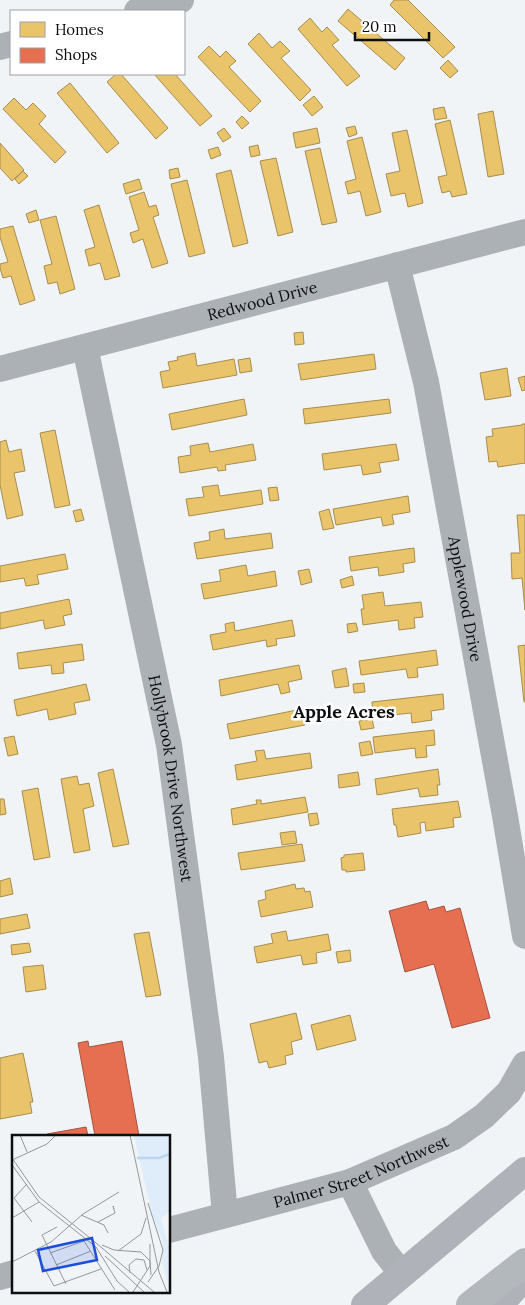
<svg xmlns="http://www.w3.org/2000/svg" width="525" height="1305" font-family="Lora,serif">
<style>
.homes{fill:#e9c46a;stroke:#a78d4f}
.shops{fill:#e76f51;stroke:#a5523e}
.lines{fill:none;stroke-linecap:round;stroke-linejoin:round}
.minor{stroke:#acb1b5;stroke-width:26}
.major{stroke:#afb3b9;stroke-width:28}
.highway{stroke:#b3b8bd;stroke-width:28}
.labels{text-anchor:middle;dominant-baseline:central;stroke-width:5;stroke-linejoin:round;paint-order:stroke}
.street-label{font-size:16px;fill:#0c0e10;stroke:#fff}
.neighbourhood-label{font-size:18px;font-weight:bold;fill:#0c0e10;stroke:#fff}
.inset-river{fill:none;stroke:#bcd5ee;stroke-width:2.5}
.inset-road{fill:none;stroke:#95989a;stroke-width:1}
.view{fill:#1d4ed8;fill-opacity:0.15;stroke:#1d4ed8;stroke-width:2.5}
.inset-edge{fill:none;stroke:#0c0e10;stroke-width:2.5}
</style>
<rect width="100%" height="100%" fill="#f1f4f6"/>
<path class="homes" d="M394,0h14l47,47 -12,11 -53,-53z
M348,9l57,49 -10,12 -57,-49z
M310,18l12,14 5,-5 12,13 -7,5 28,31 -13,10 -49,-57z
M259,33l13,15 8,-7 10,10 -9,7 30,32 -11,11 -52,-57z
M209,46l11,11 6,-6 10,10 -7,6 32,34 -11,11 -52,-55z
M448,60l10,11 -8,7 -10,-10z
M116,74h5l47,54 -12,11 -49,-57z
M154,74h21l37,42 -12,10z
M70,83l49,60 -12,10 -50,-60z
M314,96l9,11 -11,9 -9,-11z
M14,98l12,12 7,-7 13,13 -7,8 27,28 -11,11 -52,-54z
M444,107l3,11 -12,2 -2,-11z
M493,111l11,63 -16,3 -10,-63z
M242,116l7,7 -7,6 -6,-7z
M450,120l17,74 -15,3 -2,-6 -8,2 -4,-16 9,-2 -12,-51z
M355,126l2,8 -8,3 -3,-9z
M224,128l7,9 -8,5 -6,-9z
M317,128l3,15 -24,5 -3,-15z
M407,130l16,73 -15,4 -3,-14 -14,3 -5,-22 14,-3 -8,-38z
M362,137l19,75 -15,4 -6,-25 -12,3 -3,-12 11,-3 -9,-38z
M0,143l24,27 -12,11 -12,-13z
M258,145l2,10 -9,2 -2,-10z
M218,147l3,8 -10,4 -3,-9z
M320,148l17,74 -15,3 -17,-74z
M276,158l17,74 -15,4 -18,-75z
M178,168l2,9 -10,2 -1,-9z
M231,170l17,73 -15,4 -17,-73z
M23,171l5,5 -9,8 -4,-5z
M139,179l3,10 -16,5 -3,-10z
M187,180l18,73 -16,4 -18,-73z
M144,192l5,15 7,-2 3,10 -6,2 15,46 -16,5 -9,-29 -10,4 -3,-10 9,-3 -10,-33z
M99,205l21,71 -15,4 -5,-17 -11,3 -4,-16 10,-3 -11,-37z
M36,210l3,10 -10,3 -3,-9z
M56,216l19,73 -15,5 -3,-12 -9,2 -4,-18 8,-2 -12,-44z
M13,226l22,74 -15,5 -9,-29 -8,2 -3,-10v-4l8,-2 -8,-25v-8z
M303,332l1,12 -9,1 -1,-12z
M195,353l2,13 37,-7 3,16 -74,13 -3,-16 10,-2 -2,-8 10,-2 -1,-3z
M374,354l2,15 -75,11 -3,-16z
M250,358l2,13 -12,2 -2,-13z
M507,368l4,28 -26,4 -5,-27z
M525,376v14l-3,1 -4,-13z
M244,399l3,16 -75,15 -3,-16z
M389,399l2,14 -86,11 -2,-15z
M522,424h3v39l-27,4 -1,-6 -8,1 -3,-25 7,-1 -1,-7 30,-4z
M55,430l15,75 -15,3 -15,-75z
M6,440l3,12 12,-3 4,22 -11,2 9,42 -16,4 -7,-34v-43z
M208,443l2,9 43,-8 3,16 -31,5 1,5 -8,1 -1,-4 -37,6 -2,-16 13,-2 -1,-9z
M396,444l3,16 -20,3 2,9 -18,3 -2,-10 -37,5 -2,-16z
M218,485l2,11 41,-6 2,14 -74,12 -3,-17 18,-2 -2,-10z
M277,487l2,13 -9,1 -2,-13z
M408,496l2,16 -18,3 2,9 -11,2 -2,-9 -45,8 -3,-16z
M81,509l3,11 -8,2 -3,-11z
M329,509l5,19 -11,2 -4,-18z
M517,515h8v95l-3,-32 -10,1 -1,-26h9z
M224,529l1,10 46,-6 2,15 -76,11 -3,-16 16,-3 -1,-8z
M414,548l1,14 -12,2 1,8 -25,4 -1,-9 -27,4 -2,-14z
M65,554l3,15 -31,6 2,9 -13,2 -2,-8 -24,4v-16z
M246,565l2,11 27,-5 2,15 -73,13 -3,-15 20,-3 -2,-11z
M309,569l3,13 -11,3 -3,-14z
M352,576l2,9 -12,3 -2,-8z
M383,592l2,14 36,-4 2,15 -9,1 1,10 -16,2 -1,-10 -35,5 -2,-16h3l-2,-14z
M69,599l3,15 -9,2 2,9 -20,4 -2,-9 -43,9v-16z
M292,620l3,16 -19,3 1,6 -10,2 -1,-7 -53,10 -3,-15 16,-3 -1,-8 9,-2 1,9z
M356,623l2,8 -10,2 -1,-9z
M82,644l2,16 -21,3 1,10 -12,1 -1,-9 -32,4 -2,-16z
M525,645v57h-1l-6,-56z
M436,650l2,15 -21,3 1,9 -10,1 -2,-9 -45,6 -2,-14z
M299,665l3,14 -14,3 2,10 -9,2 -3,-10 -57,12 -2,-16z
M346,668l3,18 -14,2 -3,-17z
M364,683l1,9 -11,1 -1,-9z
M86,684l4,16 -16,3 2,11 -27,6 -2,-11 -30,7 -3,-16z
M443,694l1,15 -13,2 1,9 -20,3 -1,-10 -38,4 -1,-15z
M302,709l3,16 -75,14 -3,-15z
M372,719l2,9 -13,2 -2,-9z
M434,730l1,15 -9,1 1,11 -11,1 -1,-10 -40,5 -2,-16z
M14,736l4,18 -10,2 -4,-18z
M370,741l3,13 -12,2 -2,-13z
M264,750l2,9 44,-6 2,15 -75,12 -2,-15 22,-4 -2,-10z
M113,769l16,75 -16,3 -15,-74z
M438,769l2,16h-3l1,10 -18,2 -2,-9 -41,7 -2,-16z
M358,772l2,13 -21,3 -1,-13z
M77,776l2,9 10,-2 5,23 -11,3 7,41 -16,3 -13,-74z
M38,788l12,69 -16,3 -12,-69z
M305,797l3,15 -75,13 -2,-16 26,-5 -1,-4h5v4z
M0,799h4l2,15 -6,1z
M458,801l3,16 -8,1 1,9 -28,4 -1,-9 -5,1 1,10 -23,4 -2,-12h-2l-2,-16z
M317,813l2,11 -9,2 -2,-12z
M295,831l2,12 -15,2 -2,-12z
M302,844l3,17 -64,9 -3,-17z
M363,853l2,17 -19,2v-2h-4l-1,-12 3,-1v-2z
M10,878l3,16 -13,3v-16z
M295,884l1,5 8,-1 1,4 5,-1 3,16 -52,10 -3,-16 8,-2 -1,-8z
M27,914l3,14 -30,6v-15z
M286,931l2,10 40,-7 3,16 -15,3 1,10 -14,2 -2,-10 -44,8 -3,-16 19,-4 -2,-9z
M149,932l12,63 -15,2 -12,-63z
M29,943l2,9 -19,3 -1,-10z
M350,950l1,11 -13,2 -2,-11z
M43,965l3,24 -20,3 -3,-25z
M296,1013l6,26 -11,3 2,12 -8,2 1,8 -17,4 -2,-7 -8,2 -9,-39z
M350,1015l6,25 -39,10 -6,-25z
M23,1053l10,49h-3l2,11 -32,6v-61z"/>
<path class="shops" d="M426,901l3,9 15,-4 2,6 14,-4 30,110 -38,10 -18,-64 -29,8 -16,-61z
M88,1041l1,6 33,-6 17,95h-44l-17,-93z
M86,1127l2,9h-40l-1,-2z"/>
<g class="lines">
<g class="minor">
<path d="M137,11l44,-11"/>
<path d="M0,47l11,-3"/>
<path id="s1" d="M397,265l29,117 79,434 20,120"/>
<path id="s2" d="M85,347l84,398 42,312 14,158"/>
<path id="s3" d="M0,369l525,-137"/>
<path d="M350,1182l34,69 18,23"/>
<path id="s4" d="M169,1230l181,-48 104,-45 30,-21 25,-24 16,-28"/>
<path d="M0,1277l14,-4"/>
</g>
<path class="major" d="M365,1305l160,-134
M499,1305l26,-29"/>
<path class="highway" d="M470,1305l55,-43"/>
</g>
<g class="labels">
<g class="street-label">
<text stroke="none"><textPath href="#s3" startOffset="271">Redwood Drive</textPath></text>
<text stroke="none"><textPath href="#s1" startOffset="341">Applewood Drive</textPath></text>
<text stroke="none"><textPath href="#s2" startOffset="440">Hollybrook Drive Northwest</textPath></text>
<text stroke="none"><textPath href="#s4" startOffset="201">Palmer Street Northwest</textPath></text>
</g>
<g class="neighbourhood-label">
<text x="344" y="711">Apple Acres</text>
</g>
</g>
<g transform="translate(12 1135)">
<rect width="158" height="158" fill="#f1f4f6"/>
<path d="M122,0h35v77l-8,7 8,28v41l-7,-26 1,-20 -11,-28z" fill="#dfedfa"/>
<path class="inset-river" d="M125,23h22l11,-4"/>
<path class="inset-road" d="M8,0l7,17M118,0l29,137 8,20M0,23l27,39 51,41M0,25l35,-16 9,-9M0,30l27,37 57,45 21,34 12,11M15,49l-13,14 18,24M136,68l15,47 -4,16 -11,16M69,80l23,10 4,8M0,83l27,-16M86,87l17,-9 -2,-7 1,3M45,92l-15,8 24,49M77,102l65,55M90,110l12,5 27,2 9,9 1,14M23,116l19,35 47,-17M106,116l23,-17 5,-16M38,118l34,-12 31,49M93,121l39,36M0,127l39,-20 32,-28 36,-22M44,130l35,-14M118,138l-1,-8 7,-6 8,1 3,10M121,157l17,-26v-22"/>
<path class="view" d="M80,103l5,22 -54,11 -5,-21z"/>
<rect width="158" height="158" class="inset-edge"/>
</g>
<rect x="10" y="10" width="175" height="65" fill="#ffffff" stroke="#9e9f9f"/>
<rect x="20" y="22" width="25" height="15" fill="#e9c46a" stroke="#9e9f9f"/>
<text x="55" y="35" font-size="15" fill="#0c0e10">Homes</text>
<rect x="20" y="48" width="25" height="15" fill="#e76f51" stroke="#9e9f9f"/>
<text x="55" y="60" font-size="15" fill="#0c0e10">Shops</text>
<path d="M355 32v8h74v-8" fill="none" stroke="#0c0e10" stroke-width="2.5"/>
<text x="362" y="32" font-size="15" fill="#0c0e10" stroke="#ffffff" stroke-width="4" paint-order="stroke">20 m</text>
</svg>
